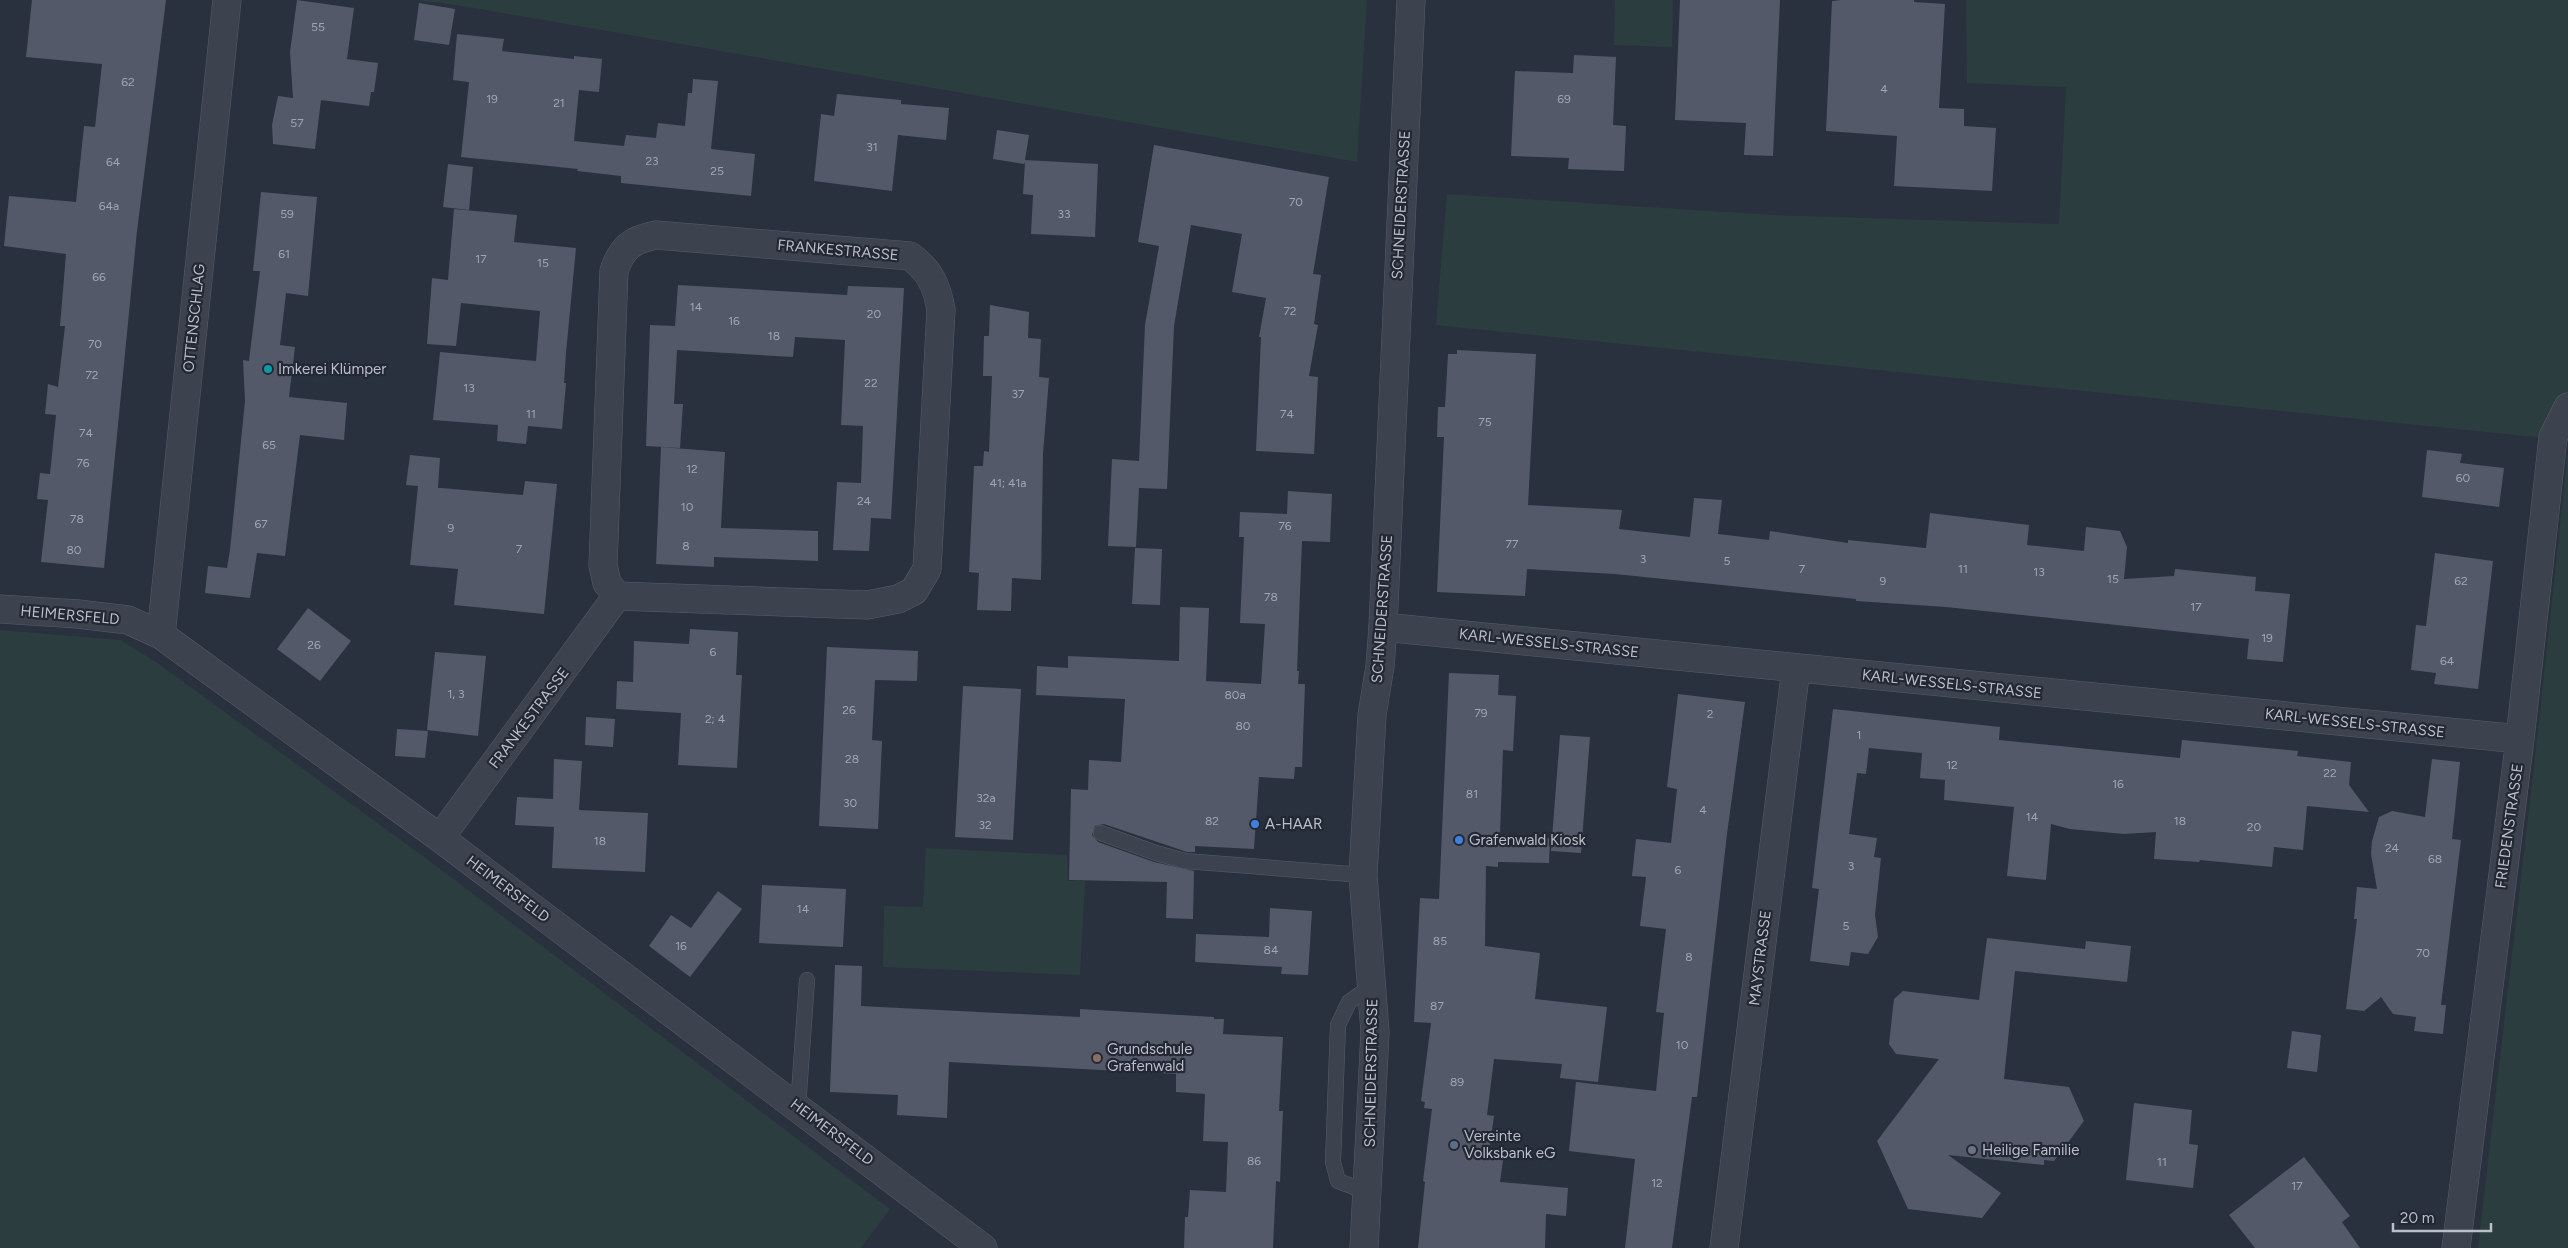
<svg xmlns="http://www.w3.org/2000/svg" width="2568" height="1248" font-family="Figtree,sans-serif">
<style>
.green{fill:#2c3d40}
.building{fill:#535969}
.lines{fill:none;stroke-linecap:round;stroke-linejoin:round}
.service-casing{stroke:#585e69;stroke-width:16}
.minor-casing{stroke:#585e69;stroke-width:29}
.tertiary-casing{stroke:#585e69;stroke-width:29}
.service{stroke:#3d434e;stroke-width:15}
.minor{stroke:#3d434e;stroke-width:28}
.tertiary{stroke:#3d434e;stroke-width:28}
.culture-dot{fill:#0f9aa8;stroke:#222834;stroke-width:2}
.shop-dot{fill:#3f7fe0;stroke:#222834;stroke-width:2}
.education-dot{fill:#8d6e63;stroke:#222834;stroke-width:2}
.service-dot{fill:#5c6f8a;stroke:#222834;stroke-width:2}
.worship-dot{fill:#6b7280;stroke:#222834;stroke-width:2}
.labels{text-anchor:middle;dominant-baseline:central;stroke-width:4.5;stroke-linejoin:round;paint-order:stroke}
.number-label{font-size:12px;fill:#a0a5b1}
.street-label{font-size:15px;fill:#babec9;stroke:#222834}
.poi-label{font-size:15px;fill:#babec9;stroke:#222834;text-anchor:start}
</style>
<rect width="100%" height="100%" fill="#29303e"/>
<path class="green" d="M416,0h951l-10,162 -894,-156z
M1615,0h58l-1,47 -58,-2z
M1966,0h602v443l-33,-6 -1099,-112 11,-131 327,21 285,9 7,-137 -99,-4z
M2568,450v798h-90l60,-517z
M0,630l120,10 36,22 271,197 463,350 -29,39h-861z
M926,848l141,7 1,26h17l-5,94 -197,-8 1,-61 39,1z"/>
<path class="building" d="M32,0h134l-29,231 -33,337 -63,-6 7,-62 -11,-1 3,-26 10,1 6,-59 -11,-1 3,-30 10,3 7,-61h-5l6,-72 -62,-8 5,-50 67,6 8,-76 11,1 7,-63 -76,-7z
M297,0l57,8 -7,51 31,4 -4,29h-3l-2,14 -48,-6 -6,49 -42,-5 -1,-19 6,-29 15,2 -3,-46z
M1680,0h100l-7,156 -29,-1 2,-32 -71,-3z
M1841,0h73v2l31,2 -6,104 25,1v17l32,2 -4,63 -98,-5 3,-50 -71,-5 6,-130z
M419,3l36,6 -6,36 -35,-5z
M457,34l47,5 -2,12 72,8v-3l28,3 -3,33 -20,-2 -5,51 50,5 2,-11 30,3 2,-15 27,3 3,-33h4l1,-14 25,2 -7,68 44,5 -4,42 -130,-13v-7l-44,-5 1,-2 -117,-12 8,-75 -16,-2z
M1574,55l42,2 -3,68 13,1 -2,45 -56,-2 1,-11 -58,-2 4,-85 58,2z
M837,94l64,6v4l48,4 -3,32 -48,-5 -6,56 -78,-10 7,-67 13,2z
M997,130l32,5 -4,25 73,4 -3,73 -64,-3 2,-39 -10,-1 2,-32 -1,2 -31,-5z
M1154,145l175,32 -16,97 8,1 -7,49 4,1 -9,51 9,1 -4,77 -58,-3 5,-114h-2l7,-39 -34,-6 10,-58 -51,-9 -17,101 -7,163 -28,-1 -3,59 -28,-1 4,-87 27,2 6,-136 14,-79 -21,-4z
M448,164l25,3 -4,43 -26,-3z
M261,192l56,5 -9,99 -22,-3 -6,52 15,2 -6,50 58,6 -3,37 -44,-5 -15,121 -28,-3 -7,45 -45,-5 3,-27 19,2 3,-18 15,-149 -2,-41 6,1 11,-90h-7z
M454,209l63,6 -3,27 62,6 -10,105 -2,30h2l-4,46 -34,-3 -2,18 -29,-3 1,-16 -65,-5 7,-68 96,9 4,-50 -79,-8 -5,43 -29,-2 5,-66 16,2z
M678,285l169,10 1,-9 56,2 -13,231 -20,-1 -2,33 -36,-1 4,-68 24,1 2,-57 -22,-1 4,-85 -50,-3 -2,20 -116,-7 -3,54h9l-3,44 -34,-2 4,-121 25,1z
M990,305l39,7 -1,26 13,1 -2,38 10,1 -6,76 -2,126 -29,-2 -1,33 -34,-1 2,-37 -10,-1 5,-106h9l1,-15 5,1 3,-76h-9l1,-40h5z
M1457,350l79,4 -8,151 94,5 -3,19 71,8 4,-39 28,2 -4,34 51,6 1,-9 78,12v-3l78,8 4,-35 99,12 -2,20 57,6 2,-24 34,4 7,16 -3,32 50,-3 1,-7 81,8 -1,14 35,3 -7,68 -36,-3 2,-20 -303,-32 -90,-6v-2l-241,-25 -88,-5 -2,27 -88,-4 7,-155h-7l1,-30h7l3,-53h9z
M661,447l64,5 -4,76 97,3v30l-104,-4v10l-58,-3z
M2427,450l35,4 -2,9 44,5 -5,39 -77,-10z
M410,455l30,3 -2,30 -8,-1 93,8 2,-14 32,3 -13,130 -90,-9 4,-36 -48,-4 8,-79 -12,-1z
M1288,491l44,3 -2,48 -28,-1 -5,130h2l-1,13h7l-3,83h-7l-1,12 -35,-2 -5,72 -59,-3v6h-8l-83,-28 -9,2 -3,9 6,7 56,20 40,9 -1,48 -27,-1 1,-36 -98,-2 2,-91 17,1 1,-30 32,2 4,-63 -89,-4 1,-29 31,2v-12l111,5 1,-54 29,1 -3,73 55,3 4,-60 -25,-1 4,-86h-5l1,-25 47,2z
M1135,548l27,1 -2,56 -28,-1z
M2435,553l58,8 -15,128 -44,-5 2,-11 -25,-3 5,-45 10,1z
M308,608l43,33 -31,40 -43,-32z
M690,629l48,3 -2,43h6l-5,93 -59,-3 3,-52 -65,-4 1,-28 16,1 1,-41 55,3z
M827,647l91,4 -1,30 -42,-1 -3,60 10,1 -4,88 -59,-3z
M435,652l51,4 -8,80 -51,-6z
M1449,673l50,2 -1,20 18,1 -3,55 -10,-1 -3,85 50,3 -1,25 -51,-1v5l-12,-1 -1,80 55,7 -5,46 72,8 -9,75 -38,-4 2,-14 -68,-5 -7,56 7,1 -5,35 15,2 -4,29 68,6 -2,28 -20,-2 -1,34h-127l7,-66 -2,-1 9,-72 -8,-1 1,-6 -4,-1 10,-78 -17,-1 6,-124 19,1z
M963,686l58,3 -8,151 -58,-3z
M1678,694l67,8 -18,132 -30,263h-5l-20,151h-47l10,-89 -66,-8 7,-69 80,9 8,-78 -8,-1 10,-83 -26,-3 6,-49 -14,-1 4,-37 35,4 6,-54 -10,-2z
M1833,709l167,18 -1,13 181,18 2,-18 116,11 -1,5 54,6 -2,23 20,27 -62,-6 -4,44 -29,-3 -2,20 -72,-7 -1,2 -45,-3 2,-27 -32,2 -54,-5 -19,-5 -5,56 -39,-4 7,-69 -70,-7 1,-20 -25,-2 2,-25 -53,-5 -3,26 -9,-1 -8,61 28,4 -3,19 7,1 -6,57 3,22 -10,17 -17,-2 -2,14 -39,-5 9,-72 -7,-1z
M586,717l29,2 -2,28 -28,-2z
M397,729l31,2 -3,27 -30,-2z
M1560,735l30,2 -9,116 -30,-2z
M554,759l28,2 -3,49 69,3 -3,59 -93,-4 2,-41 -39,-2 2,-28 36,2z
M2432,759l28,3 -8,77 9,1 -20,165h5l-3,29 -29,-3 2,-14 -23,-3 -12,-17 -17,14 -18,-2 11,-90h-3l3,-32 20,2 -6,-35 1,-13 7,-24 13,-6 33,6z
M762,885l84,4 -3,58 -84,-4z
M718,891l24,18 -52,68 -41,-31 22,-31 20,13z
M1270,908l42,3 -4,64 -27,-1 1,-7 -87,-5 1,-28 73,3z
M1987,938l98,11 1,-8 45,5 -4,36 -112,-11 -11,108 65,8 15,34 -30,40 -10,-1v5l-96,-10 53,38 -19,25 -74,-9 -31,-68 62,-82 -43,-5 -7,-10 5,-45 9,-8 76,9z
M835,965l27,1 -1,40 219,11v-8l134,8v2h10l-1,15 60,3 -4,74h4l-3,71 -4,-1 -3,67h-89l1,-31h3l2,-27 36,2 2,-50 -25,-1 2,-47 -29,-2v-18l-227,-12 -2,56 -50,-3 1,-20 -68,-3z
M2292,1031l29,4 -4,37 -30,-4z
M2134,1103l58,7 -3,34 9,1 -5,43 -67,-8z
M2304,1157l46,59 -8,6 18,26h-105l-26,-33z"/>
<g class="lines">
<defs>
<path id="service" d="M1101,833l55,20 29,8 178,14
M798,1107l9,-127
M1367,1192l-29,-11 -5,-19 5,-137 11,-23 24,-17"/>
<path id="minor" d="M0,609l78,5 50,6 33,15 279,203 543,410
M1383,627l1137,112
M161,635l66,-635
M440,838l177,-242 250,9 31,-6 16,-8 13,-22 14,-259c-4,-24 -11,-39 -31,-54l-254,-21c-24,5 -34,12 -42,36l-11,294 4,18 10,13
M1724,1248l72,-580
M2456,1248l64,-509 33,-302 15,-30"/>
<path id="tertiary" d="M1364,1248l11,-216 -12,-157 9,-160 8,-49 3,-39 28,-627"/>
</defs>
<use href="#service" class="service-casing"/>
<use href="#minor" class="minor-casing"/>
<use href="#tertiary" class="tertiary-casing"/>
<use href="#service" class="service"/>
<use href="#minor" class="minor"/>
<use href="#tertiary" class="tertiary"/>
</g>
<circle class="culture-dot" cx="268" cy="369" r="5"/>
<g class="shop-dot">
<circle cx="1255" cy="824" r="5"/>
<circle cx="1459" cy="840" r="5"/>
</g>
<circle class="education-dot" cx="1097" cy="1058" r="5"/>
<circle class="service-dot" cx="1454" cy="1145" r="5"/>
<circle class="worship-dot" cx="1972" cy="1150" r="5"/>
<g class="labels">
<g class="number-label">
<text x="318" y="27">55</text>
<text x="128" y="82">62</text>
<text x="1884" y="89">4</text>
<text x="492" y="99">19</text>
<text x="1564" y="99">69</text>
<text x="559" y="103">21</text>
<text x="297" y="123">57</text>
<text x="872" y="147">31</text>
<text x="652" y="161">23</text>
<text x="113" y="162">64</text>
<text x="717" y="171">25</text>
<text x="1296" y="202">70</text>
<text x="109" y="206">64a</text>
<text x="287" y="214">59</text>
<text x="1064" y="214">33</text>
<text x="284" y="254">61</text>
<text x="481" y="259">17</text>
<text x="543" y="263">15</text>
<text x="99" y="277">66</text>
<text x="696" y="307">14</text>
<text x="1290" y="311">72</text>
<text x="874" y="314">20</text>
<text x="734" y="321">16</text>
<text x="774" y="336">18</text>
<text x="95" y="344">70</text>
<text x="92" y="375">72</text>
<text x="871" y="383">22</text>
<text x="469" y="388">13</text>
<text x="1018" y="394">37</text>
<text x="531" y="414">11</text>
<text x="1287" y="414">74</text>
<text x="1485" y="422">75</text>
<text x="86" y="433">74</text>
<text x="269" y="445">65</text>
<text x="83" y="463">76</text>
<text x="692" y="469">12</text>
<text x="2463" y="478">60</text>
<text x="1008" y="483">41; 41a</text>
<text x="864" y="501">24</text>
<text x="687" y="507">10</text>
<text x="77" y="519">78</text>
<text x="261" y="524">67</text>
<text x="1285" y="526">76</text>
<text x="451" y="528">9</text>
<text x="1512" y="544">77</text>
<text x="686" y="546">8</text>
<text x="519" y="549">7</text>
<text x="74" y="550">80</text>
<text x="1643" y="559">3</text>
<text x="1727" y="561">5</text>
<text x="1802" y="569">7</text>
<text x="1963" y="569">11</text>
<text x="2039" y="572">13</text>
<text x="2113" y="579">15</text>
<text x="1883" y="581">9</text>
<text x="2461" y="581">62</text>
<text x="1271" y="597">78</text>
<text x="2196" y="607">17</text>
<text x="2267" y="638">19</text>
<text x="314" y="645">26</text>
<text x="713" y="652">6</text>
<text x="2447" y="661">64</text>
<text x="456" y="694">1, 3</text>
<text x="1235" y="695">80a</text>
<text x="849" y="710">26</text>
<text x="1481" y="713">79</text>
<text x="1710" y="714">2</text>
<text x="715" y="719">2; 4</text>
<text x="1243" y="726">80</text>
<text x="1859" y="735">1</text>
<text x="852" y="759">28</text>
<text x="1952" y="765">12</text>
<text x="2330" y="773">22</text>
<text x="2118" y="784">16</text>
<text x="1472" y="794">81</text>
<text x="986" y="798">32a</text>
<text x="850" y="803">30</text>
<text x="1703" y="810">4</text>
<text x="2032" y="817">14</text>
<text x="1212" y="821">82</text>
<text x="2180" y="821">18</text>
<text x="985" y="825">32</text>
<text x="2254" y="827">20</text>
<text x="600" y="841">18</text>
<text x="2392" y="848">24</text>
<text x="2435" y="859">68</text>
<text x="1851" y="866">3</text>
<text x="1678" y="870">6</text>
<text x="803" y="909">14</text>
<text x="1846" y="926">5</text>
<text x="1440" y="941">85</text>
<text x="681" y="946">16</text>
<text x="1271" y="950">84</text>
<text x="2423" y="953">70</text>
<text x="1689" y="957">8</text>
<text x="1437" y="1006">87</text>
<text x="1682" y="1045">10</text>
<text x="1457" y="1082">89</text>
<text x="1254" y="1161">86</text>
<text x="2162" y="1162">11</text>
<text x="1657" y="1183">12</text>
<text x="2297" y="1186">17</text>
</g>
<g class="street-label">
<text transform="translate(1401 205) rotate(-87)">SCHNEIDERSTRASSE</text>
<text transform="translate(838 250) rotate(5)">FRANKESTRASSE</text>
<text transform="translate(194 318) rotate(-84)">OTTENSCHLAG</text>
<text transform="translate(1382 609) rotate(-86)">SCHNEIDERSTRASSE</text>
<text transform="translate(70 615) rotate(5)">HEIMERSFELD</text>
<text transform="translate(1549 643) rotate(6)">KARL-WESSELS-STRASSE</text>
<text transform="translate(1952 684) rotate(6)">KARL-WESSELS-STRASSE</text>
<text transform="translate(529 718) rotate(-53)">FRANKESTRASSE</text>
<text transform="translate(2355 723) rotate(6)">KARL-WESSELS-STRASSE</text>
<text transform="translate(2509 826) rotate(-82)">FRIEDENSTRASSE</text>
<text transform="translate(508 889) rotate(37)">HEIMERSFELD</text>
<text transform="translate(1760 958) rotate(-83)">MAYSTRASSE</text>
<text transform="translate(1371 1073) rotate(-89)">SCHNEIDERSTRASSE</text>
<text transform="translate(832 1132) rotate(37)">HEIMERSFELD</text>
</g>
<g class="poi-label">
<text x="278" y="369">Imkerei Klümper</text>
<text x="1265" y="824">A-HAAR</text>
<text x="1469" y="840">Grafenwald Kiosk</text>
<text x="1107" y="1049">Grundschule<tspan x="1107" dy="17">Grafenwald</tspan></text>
<text x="1464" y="1136">Vereinte<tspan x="1464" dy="17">Volksbank eG</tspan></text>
<text x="1982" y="1150">Heilige Familie</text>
</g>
</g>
<path d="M2393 1223v8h98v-8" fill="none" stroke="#babec9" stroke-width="2.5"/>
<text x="2400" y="1223" font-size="15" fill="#babec9" stroke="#222834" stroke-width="4" paint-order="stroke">20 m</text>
</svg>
